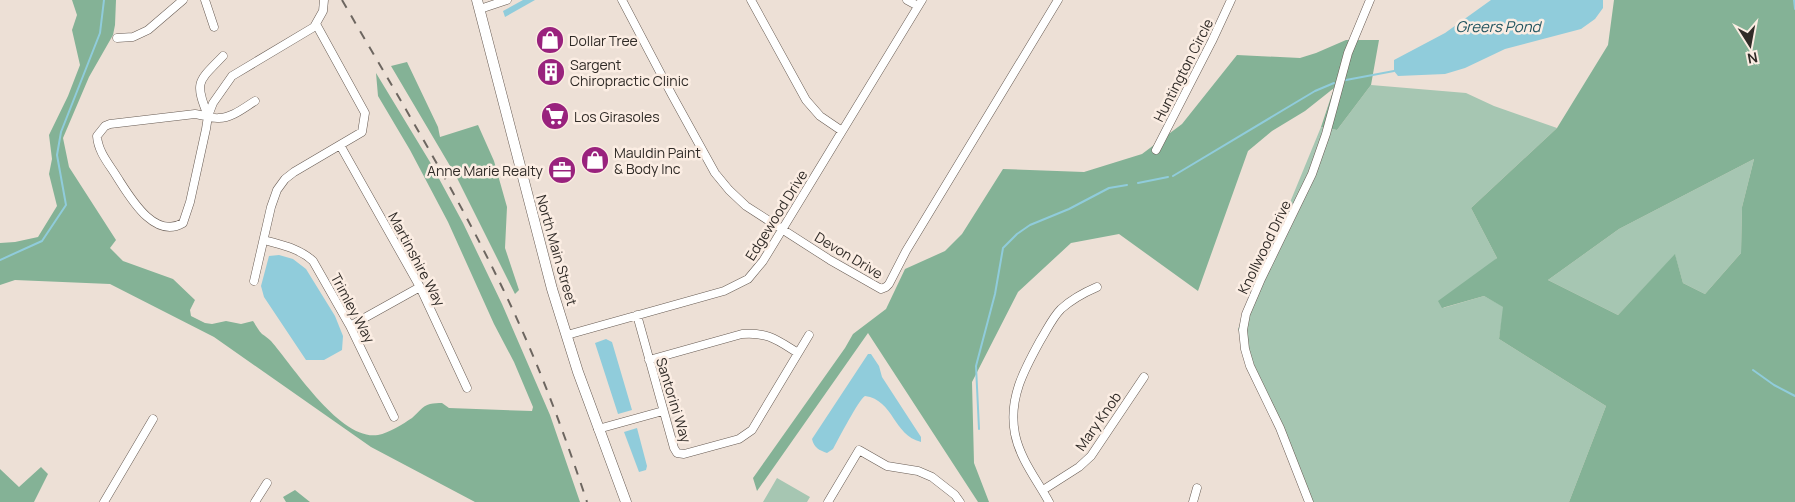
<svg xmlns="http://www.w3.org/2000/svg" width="1795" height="502" font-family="Manrope,sans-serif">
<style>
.green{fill:#a6c6b2}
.forest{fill:#84b296;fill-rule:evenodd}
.water{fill:#90ccdb}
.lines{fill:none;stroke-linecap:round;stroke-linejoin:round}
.stream{stroke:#90ccdb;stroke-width:2}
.minor-casing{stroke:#685c54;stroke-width:9}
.major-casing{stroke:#685c54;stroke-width:11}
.minor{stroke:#fff;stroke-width:8}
.major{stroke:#fff;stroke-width:10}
.rail{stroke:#6d6660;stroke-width:2;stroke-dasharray:9 9;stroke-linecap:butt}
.labels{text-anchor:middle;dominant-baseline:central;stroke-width:5;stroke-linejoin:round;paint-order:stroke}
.poi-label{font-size:14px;fill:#302b27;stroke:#fbede3;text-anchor:start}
.street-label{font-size:14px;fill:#302b27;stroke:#fbede3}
.water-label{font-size:15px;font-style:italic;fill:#235661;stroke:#fbede3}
</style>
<rect width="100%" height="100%" fill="#ede0d6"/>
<path class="green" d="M1371,85l95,8 28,13 63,22 -86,80 26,50 -54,50 41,-12 20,11 -5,32 107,67 -37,96h-263l-15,-55 -53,-118 83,-202 16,3z
M1754,159l-12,48 -1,46 -36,41 -22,-11 -8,-28 -57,60 -70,-35 71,-51z
M777,478l33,19 -3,5h-44z"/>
<path class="forest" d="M72,0h44l-1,25 -2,10 -24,42 -26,61 6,29 47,73 -6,8 13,13 50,18 22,21 -5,10 1,6 14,7 7,1 14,-3 15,3 12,-3c3,4 5,9 9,13 3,2 6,4 9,7 22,25 69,100 107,94 11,-2 25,-11 34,-17 6,-5 10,-12 18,-14 4,-1 8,-1 12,-1l7,5 83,3 1,-4 -19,-45 -20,-38 -46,-102 -38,-72 -32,-54 -2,-23 54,89 33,61 39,81 48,111 30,87h-105l-104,-55 -157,-110 -104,-53 -95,-4 -15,5v-42l15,-1 23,-5 19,-31 -8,-32 3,-15 -3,-24 19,-39 12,-31 -8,-35 5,-15z
M1614,0h181v502h-226l37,-96 -107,-67 4,-32 -19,-11 -42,12 -4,-7 59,-43 -26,-50 86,-80 51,-83zM1754,159l-12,48 -1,46 -36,41 -22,-11 -8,-29 -57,61 -70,-35 71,-51z
M1346,40h33l-8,45 -34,45 -16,-3 13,-39 -29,23 -33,20 -24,20 -50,140 -79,-57 -48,9 -53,49 -46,90 2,81 15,39h-11l-110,-169 -111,158 -4,-13 92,-130 8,-14 33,-25 19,-40 40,-18 17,-17 41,-65 81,3 58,-18 40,-30 55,-69 63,3 16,-5z
M407,62l31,65 2,10 38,-12 16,36 13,46 -2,41 14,42 -4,4 -59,-118 -65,-110z
M41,467l7,7 -14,28h-34v-33l19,18z
M295,490l15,12h-24l-3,-5z"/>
<path class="water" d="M523,0h12l-30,17 -2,-6z
M1491,0h112v8l-8,11 -14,10 -76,20 -40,19 -20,6 -47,2 -4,-5v-11l51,-27z
M279,255l14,4 13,10 29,47 8,20 -1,14 -18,10h-18l-42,-63 -3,-11 8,-30z
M606,339l6,3 20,68 -14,4 -23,-71z
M868,354h3l8,12 3,11 39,60v5c-28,-7 -27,-42 -56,-46 -6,3 -27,44 -32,53l-6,4c-8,-3 -13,-5 -15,-14z
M637,428l10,38 -1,4 -7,2 -15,-40z"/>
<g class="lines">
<path class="stream" d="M1794,0l1,9
M1346,80l48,-9
M1173,176l142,-85 19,-8
M1138,183l30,-6
M0,260l42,-19 24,-36 -9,-50 4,-23 39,-99 4,-33
M1753,370l21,15 21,11
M979,429l-3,-63 19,-72 8,-46 14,-14 13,-9 39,-16 40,-21 18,-3"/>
<defs>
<path id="minor" d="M205,0l9,27
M622,0l50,95 43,78 14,17 17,16 84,54 51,29 5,-2 3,-3 17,-33 152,-251
M751,0l55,100 14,16 22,15
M907,0l11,6
M480,9l27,-9
M117,38l16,-1 15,-7 35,-30
M255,101c-10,6 -23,17 -36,17 -7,1 -16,-3 -24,-4l-85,10 -5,2 -8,10c1,16 12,28 20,41 13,20 37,63 66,46l7,-21 16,-73 2,-13 5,-13 19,-27 82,-49 9,-16 1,-11
M208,116c-14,-35 -10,-34 15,-60
M340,145l80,142 47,101
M1156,150l56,-109 19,-41
M264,240c17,5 35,8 49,21l37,65 44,91
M254,281l17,-74 6,-17 8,-11 9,-7 68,-40 3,-19 -49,-89
M637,315l37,133 3,5 7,1 55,-15 13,-9 57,-95
M350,326l70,-39
M567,335l157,-44 24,-12 15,-18 159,-261
M649,360l93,-26c26,-2 35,6 56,19
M598,429l65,-18
M1043,490l36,-23 12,-11 53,-79
M104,502l49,-83
M255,502l12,-19
M828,502l31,-52 28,16 31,5 14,6 23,18 5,7
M1049,502c-12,-22 -29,-43 -34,-68 -7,-35 9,-64 25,-93 7,-11 12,-23 21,-32 11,-10 22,-16 36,-22
M1193,502l4,-14
M1309,502l-29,-74 -30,-62 -5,-17 -2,-19 3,-16 15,-35 51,-105 14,-40 22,-81 22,-53"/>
<path id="major" d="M477,0l75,289 26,83 48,130"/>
</defs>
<use href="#minor" class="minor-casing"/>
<use href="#major" class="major-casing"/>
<use href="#minor" class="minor"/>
<use href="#major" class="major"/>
<path class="rail" d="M342,0c55,95 112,188 160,287 34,70 61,142 85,215"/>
</g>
<defs>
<symbol id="shop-disc" viewBox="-11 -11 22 22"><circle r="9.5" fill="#99227d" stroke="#fbede3"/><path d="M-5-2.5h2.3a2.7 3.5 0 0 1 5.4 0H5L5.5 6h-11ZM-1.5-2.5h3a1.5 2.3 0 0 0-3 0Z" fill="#fff"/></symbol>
<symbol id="building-disc" viewBox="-11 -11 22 22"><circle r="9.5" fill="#99227d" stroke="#fbede3"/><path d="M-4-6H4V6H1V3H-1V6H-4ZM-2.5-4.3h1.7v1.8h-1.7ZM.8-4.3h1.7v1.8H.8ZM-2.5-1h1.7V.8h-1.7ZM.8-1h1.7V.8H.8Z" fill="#fff"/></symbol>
<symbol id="supermarket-disc" viewBox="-11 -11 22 22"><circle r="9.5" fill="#99227d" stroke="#fbede3"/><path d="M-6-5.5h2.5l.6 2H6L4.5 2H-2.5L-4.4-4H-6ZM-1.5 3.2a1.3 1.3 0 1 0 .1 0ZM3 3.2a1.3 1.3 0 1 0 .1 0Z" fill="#fff"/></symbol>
<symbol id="office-disc" viewBox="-11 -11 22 22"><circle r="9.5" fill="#99227d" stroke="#fbede3"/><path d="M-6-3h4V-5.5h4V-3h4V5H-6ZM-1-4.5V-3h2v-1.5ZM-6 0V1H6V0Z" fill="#fff"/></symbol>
</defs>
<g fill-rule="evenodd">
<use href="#shop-disc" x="534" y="24" width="32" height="32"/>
<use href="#building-disc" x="535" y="56" width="32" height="32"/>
<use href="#supermarket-disc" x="539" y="100" width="32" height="32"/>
<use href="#shop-disc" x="579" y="144" width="32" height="32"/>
<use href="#office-disc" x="546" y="154" width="32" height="32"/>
</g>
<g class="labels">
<g class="poi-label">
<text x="569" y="40">Dollar Tree</text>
<text x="570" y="64">Sargent<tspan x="570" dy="16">Chiropractic Clinic</tspan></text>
<text x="574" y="116">Los Girasoles</text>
<text x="614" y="152">Mauldin Paint<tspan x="614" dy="16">&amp; Body Inc</tspan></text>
<text x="543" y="170" text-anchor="end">Anne Marie Realty</text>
</g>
<g class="street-label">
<text transform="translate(1183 70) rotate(-63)">Huntington Circle</text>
<text transform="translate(776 215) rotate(-58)">Edgewood Drive</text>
<text transform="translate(1264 247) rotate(-64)">Knollwood Drive</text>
<text transform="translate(557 250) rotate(74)">North Main Street</text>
<text transform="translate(849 255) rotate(31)">Devon Drive</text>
<text transform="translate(417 259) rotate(62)">Martinshire Way</text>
<text transform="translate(353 308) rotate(62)">Trimley Way</text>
<text transform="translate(674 400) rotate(73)">Santorini Way</text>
<text transform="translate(1098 421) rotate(-55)">Mary Knob</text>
</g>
<g class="water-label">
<text x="1498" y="26">Greers Pond</text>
</g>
</g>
<g transform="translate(1750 45) rotate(169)" stroke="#fbede3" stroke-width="4" paint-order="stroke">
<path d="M0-4L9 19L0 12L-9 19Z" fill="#302b27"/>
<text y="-8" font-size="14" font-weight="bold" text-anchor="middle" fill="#302b27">N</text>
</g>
</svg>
